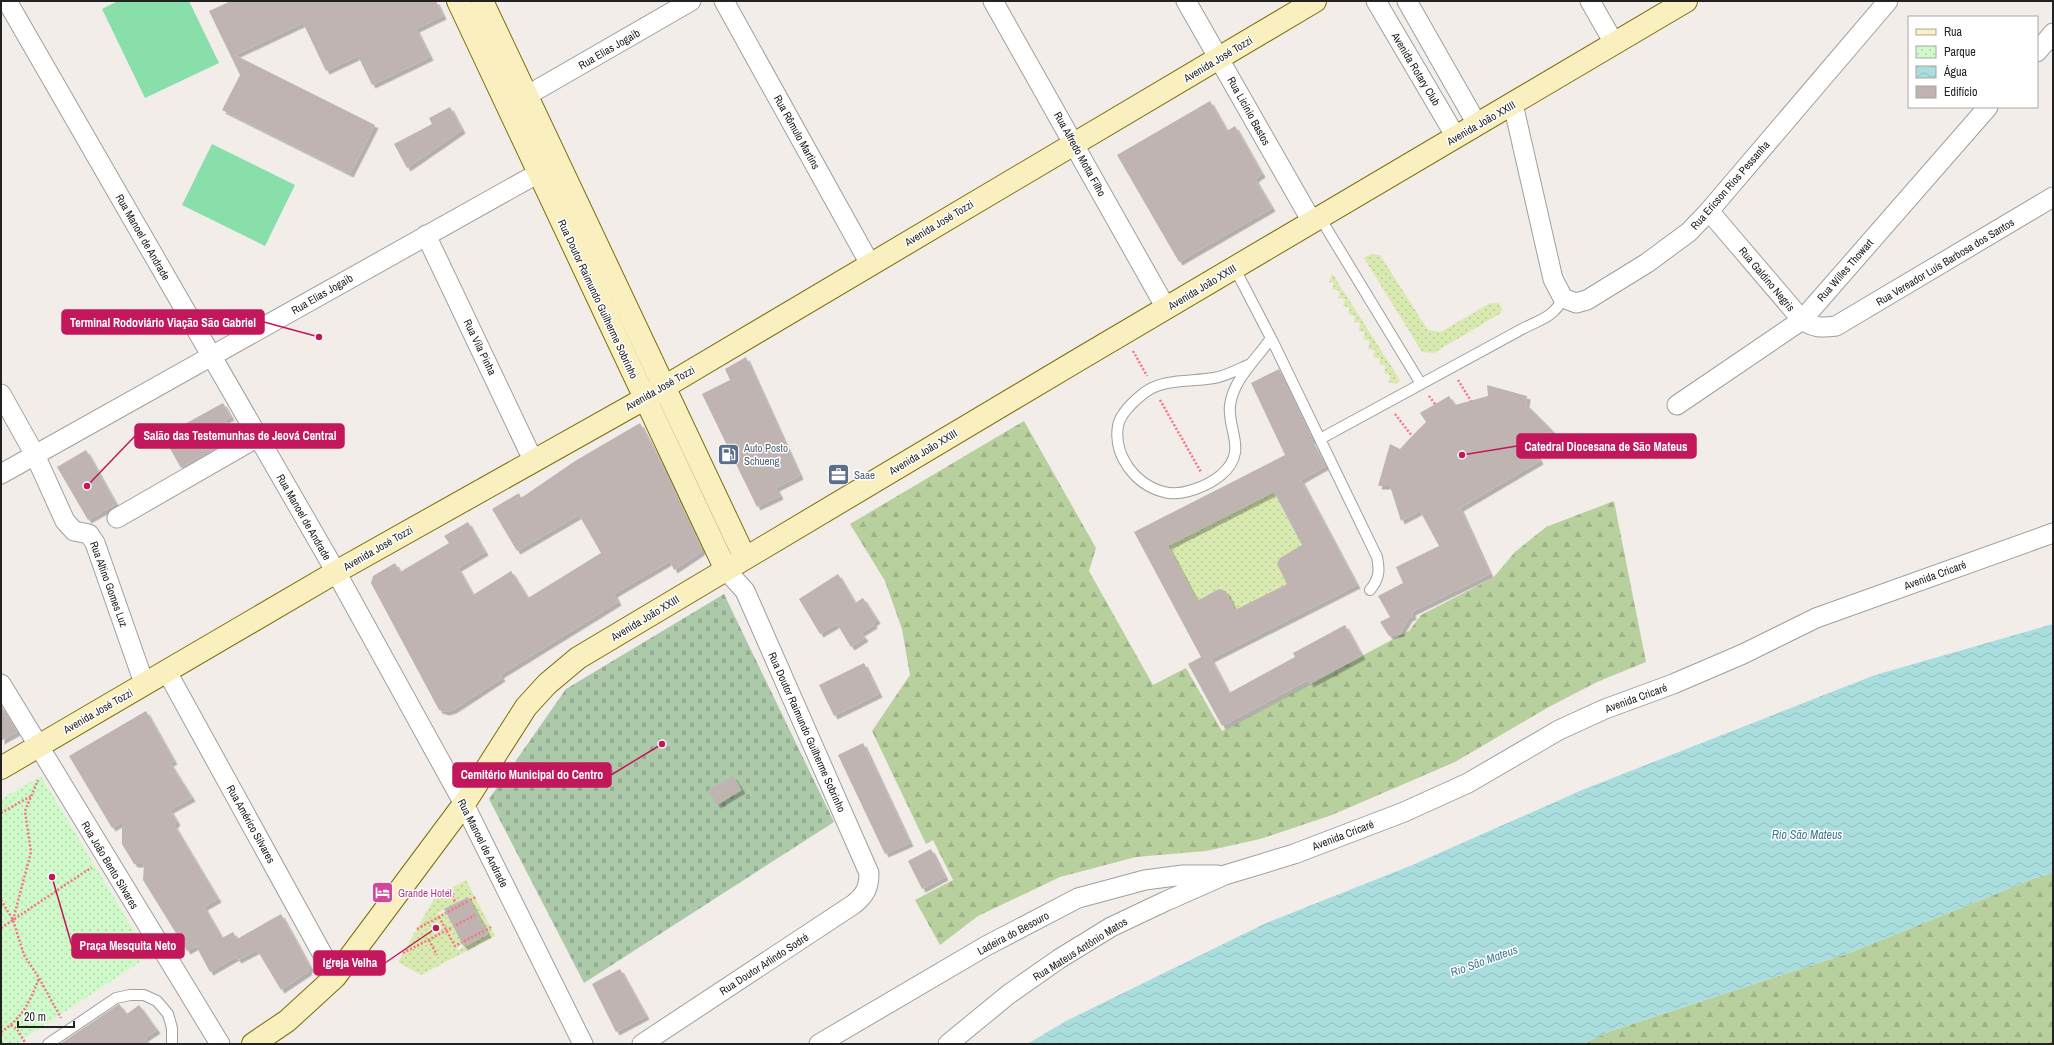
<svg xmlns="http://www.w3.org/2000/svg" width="2054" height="1045" font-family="'Archivo Narrow',sans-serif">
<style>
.grass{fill:url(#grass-dots);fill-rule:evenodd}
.forest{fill:url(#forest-firs)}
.cemetery{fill:url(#cemetery-stones)}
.park{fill:url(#park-dots)}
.pitch{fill:#88dfaa}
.water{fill:url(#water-waves)}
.building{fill:#bfb4b2;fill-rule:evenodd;filter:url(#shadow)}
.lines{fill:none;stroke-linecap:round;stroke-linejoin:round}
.lane-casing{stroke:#9f9f9f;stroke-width:12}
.street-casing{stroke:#9f9f9f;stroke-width:21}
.secondary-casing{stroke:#7b6e06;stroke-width:24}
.path{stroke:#f87382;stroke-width:2.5;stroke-dasharray:2 2;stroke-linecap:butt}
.lane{stroke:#fff;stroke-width:10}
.street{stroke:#fff;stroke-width:19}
.secondary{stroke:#f9efbf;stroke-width:22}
.labels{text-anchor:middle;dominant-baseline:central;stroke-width:3;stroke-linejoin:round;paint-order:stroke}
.street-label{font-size:11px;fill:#222;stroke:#fff}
.service-label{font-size:11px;fill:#4e5e75;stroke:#fff;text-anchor:start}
.hotel-label{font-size:11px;fill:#b23c85;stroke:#fff;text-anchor:start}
.water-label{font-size:12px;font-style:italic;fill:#427b91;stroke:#fff}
.leader{fill:none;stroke:#c2185b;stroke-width:1.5}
.callout-dot{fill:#c2185b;stroke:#fff;stroke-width:1.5}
.callout{fill:#c2185b;stroke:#c2185b;stroke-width:1.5}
.callout-label{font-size:12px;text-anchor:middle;font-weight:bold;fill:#fff}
</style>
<defs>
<pattern id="grass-dots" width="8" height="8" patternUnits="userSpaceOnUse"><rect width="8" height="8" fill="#d9eab0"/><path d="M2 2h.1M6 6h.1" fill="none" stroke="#bac897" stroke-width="1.8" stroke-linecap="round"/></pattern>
<pattern id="forest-firs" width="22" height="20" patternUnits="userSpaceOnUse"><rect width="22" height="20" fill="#b8d09e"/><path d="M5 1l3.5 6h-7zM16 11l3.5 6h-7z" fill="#9eb288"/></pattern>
<pattern id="cemetery-stones" width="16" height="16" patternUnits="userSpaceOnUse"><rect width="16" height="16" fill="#accaaa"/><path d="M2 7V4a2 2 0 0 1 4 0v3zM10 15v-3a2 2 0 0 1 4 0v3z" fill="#94ad92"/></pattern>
<pattern id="park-dots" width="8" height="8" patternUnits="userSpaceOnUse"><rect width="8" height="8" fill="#cff9c8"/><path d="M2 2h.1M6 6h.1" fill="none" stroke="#b1d5ac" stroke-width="1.8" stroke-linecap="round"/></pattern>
<pattern id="water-waves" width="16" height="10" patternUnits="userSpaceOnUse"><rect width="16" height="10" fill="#aadede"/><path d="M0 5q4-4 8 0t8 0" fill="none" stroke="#92bebe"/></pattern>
<filter id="shadow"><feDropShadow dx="3.5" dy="3.5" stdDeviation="0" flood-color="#0004"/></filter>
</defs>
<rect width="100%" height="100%" fill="#f2ede9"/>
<path class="grass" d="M1371,254l9,1 48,75 13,2 49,-29h8l4,4 -1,6 -67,40 -12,-1 -58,-94z
M1332,273l68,107 -4,4 -7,-2 1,-7 -6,-2 2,-7 -7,-2 1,-5 -7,-2 2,-7 -7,-1 2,-8 -7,-2 2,-7 -6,-1 1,-8 -6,-1 1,-6 -7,-2 2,-6 -7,-2 2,-7 -7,-1 2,-7 -8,-2 2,-6 -5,-1z
M1274,492l42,78 -107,53 -41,-77z
M466,880l29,56 -74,39 -23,-13 37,-65zM468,897l20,37 -30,16 -1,-3 6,-3 -18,-32 -5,3 -2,-2z"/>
<path class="forest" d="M1024,421l72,127 -7,23 64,114 33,-17 36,63 177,-95 10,-5 12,-16 72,-37 22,-26 31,-25 68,-26 32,161 -49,20 -50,26 -92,54 -123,53 -72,24 -54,12 -70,6 -76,20 -82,39 -38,29 -25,-45 38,-20 -20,-40 -7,4 -54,-113 38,-56 -8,-46 -17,-48 -35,-57z
M2053,873v171h-471l29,-13 238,-78 186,-75z"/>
<path class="cemetery" d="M724,594l110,228 -250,161 -95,-184 77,-110z"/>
<path class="park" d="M41,776l108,180 -133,88h-15v-245z"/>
<path class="pitch" d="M118,1h71l30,62 -74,35 -43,-89z
M212,144l83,41 -30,61 -83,-41z"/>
<path class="water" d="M2053,624v249l-18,5 -186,75 -238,78 -29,13h-555l39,-23 198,-97 146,-58 172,-76 293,-115z"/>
<path class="building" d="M231,1h205l7,15 -27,13 14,28 -58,28 -14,-29 -32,15 -23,-48 -68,32 140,70 -25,49 -128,-64 18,-35 -31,-64z
M1210,101l17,30 8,-5 27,48 -7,5 17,29 -93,54 -62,-107z
M450,107l12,23 -55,38 -13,-24 38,-20 -3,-6z
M746,357l54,119 -24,12 4,8 -23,11 -55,-113 28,-14 -5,-11z
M1279,369l34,71h-2l15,26 -25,14 56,105 -146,74 18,34 66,-36 -2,-4 52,-28 17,31 -52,28 -2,-4 -86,46 -34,-62 13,-7 -67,-125 151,-77 -34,-72zM1274,492l28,53 -22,13 -3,6 10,20 -52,26 -9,-19 -7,-2 -22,12 -29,-55z
M1487,385l40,11 -1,8 27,27 -21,14 8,16 -80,47 30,66 -78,38 1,4 -4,2 -9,15 -11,3 -9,-14 10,-5 -12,-21 25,-13 -7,-16 43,-21 -19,-35 -19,10 -11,-35h-12l12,-42 10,5 12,-13 14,-14 -6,-9 29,-17 6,9 33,-9z
M223,403l8,14 -6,3 10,18 -54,30 -18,-32z
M640,423l25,48 37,78 -1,3 -27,18 -4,-9 -56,33 4,8 -118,73 2,3 -49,32 -7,2 -7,-2 -68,-127 2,-7 22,-13 5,9 49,-29 -5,-7 24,-14 17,30 -27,16 15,27 38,-24 17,27 73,-45 -22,-38 -62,36 -25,-42 27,-16 2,5 54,-37z
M86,450l30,54 -28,16 -31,-53z
M838,574l17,29 8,-5 14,22 -4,3 1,2 -13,8 4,5 -14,9 -14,-23 -17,10 -21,-35z
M864,663l15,31 -45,22 -15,-31z
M1,705l16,27 -16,9z
M146,711l28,50 -4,2 22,35 -22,12 7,12 -3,3 44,74 -14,8 18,31 11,-6 4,7 44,-25 29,53 -2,5 -27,18 -24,-40 -19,10 -2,-3 -26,15 -14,-26 -9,5 -44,-71 1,-16h-10l-12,-20v-22l-10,6 -43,-72z
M863,743l47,100 -25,11 -47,-99z
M733,776l9,14 -25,15 -9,-15z
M931,849l14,28 -23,12 -14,-28z
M468,897l20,37 -24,13 -20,-38z
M620,969l26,47 -30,16 -24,-48z
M119,1004l8,10 12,-9 18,25 -12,8 4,6h-89z"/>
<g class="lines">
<defs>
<path id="lane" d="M1319,216l102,168
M1234,267l39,75 104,215c3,14 2,22 -7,33
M1248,365c-11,5 -22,11 -34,13 -22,4 -51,0 -70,15 -10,8 -24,20 -26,33 -5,30 18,59 46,66 17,5 44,-6 57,-17 28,-24 6,-44 9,-70 4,-27 27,-46 41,-67
M1320,439l204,-111c16,-8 31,-12 39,-30
M48,1044l68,-46 14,-3h14l13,6 11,13 4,14v16"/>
<path id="street" d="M7,1l329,571 128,232 119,240
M724,1l146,263
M993,1l173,307
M1186,1l125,219
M1376,1l80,136
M1407,1l70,123
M1590,1l24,42
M2037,52l16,-19
M514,103l177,-102
M1513,104l40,175 10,19 13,5 11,-3 60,-37 42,-31 20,-21 179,-210
M1709,211l93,109c12,8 20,8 34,6l217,-129
M426,235l107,225
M1,394l34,61 30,66 9,10 15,3 6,9 49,140
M1677,405l125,-85 186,-213
M1,474l550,-308
M117,518l141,-81
M166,670l169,307
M1,684l219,360
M642,1044l212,-140c11,-9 15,-16 15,-31l-124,-282 -19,-21
M819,1044l167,-98 92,-48 67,-18 38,-5h35
M948,1044l61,-50 50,-35 52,-32 55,-26 59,-26 69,-21 110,-42 64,-29 91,-53 46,-21 68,-25 70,-30 73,-36 237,-85"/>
<path id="secondary" d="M458,1l268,569
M482,1l263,557
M1,768l335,-196 308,-173 671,-398
M253,1044l34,-23 48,-44 129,-173 62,-97 21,-23 31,-26c369,-220 737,-440 1108,-657"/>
</defs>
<use href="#lane" class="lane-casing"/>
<use href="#street" class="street-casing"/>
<use href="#secondary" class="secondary-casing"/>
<path class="path" d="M1133,351l14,25
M1458,380l13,21
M1429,396l6,8
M1160,400l41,72
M1395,414l17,22
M1,813l30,-17
M448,889l8,14
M1,900l12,20 11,35 15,23 22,40
M470,900l6,-3
M448,912l20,-11
M439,917l16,29 7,-4
M13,920l18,-68 -6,-41 13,-31
M456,925l19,-10
M1,928l85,-57 6,-3
M417,929l29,-16
M486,930l5,-3
M429,940l8,15
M464,941l20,-10
M403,953l50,-26
M11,1025l6,4 9,15
M1,1032c22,-15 29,-30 38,-54"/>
<use href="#lane" class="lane"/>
<use href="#street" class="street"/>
<use href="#secondary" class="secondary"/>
</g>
<defs>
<symbol id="fuel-square" viewBox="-11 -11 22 22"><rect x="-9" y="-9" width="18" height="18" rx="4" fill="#5c6f8a" stroke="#fff"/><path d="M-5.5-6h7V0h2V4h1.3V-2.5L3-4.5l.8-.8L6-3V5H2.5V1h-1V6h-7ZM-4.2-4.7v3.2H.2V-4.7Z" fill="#fff"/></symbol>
<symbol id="office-square" viewBox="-11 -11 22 22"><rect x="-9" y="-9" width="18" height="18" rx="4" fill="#5c6f8a" stroke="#fff"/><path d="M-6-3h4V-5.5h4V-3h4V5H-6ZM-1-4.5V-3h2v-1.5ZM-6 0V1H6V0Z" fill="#fff"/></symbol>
<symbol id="hotel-square" viewBox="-11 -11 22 22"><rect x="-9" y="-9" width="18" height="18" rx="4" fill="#d1479c" stroke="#fff"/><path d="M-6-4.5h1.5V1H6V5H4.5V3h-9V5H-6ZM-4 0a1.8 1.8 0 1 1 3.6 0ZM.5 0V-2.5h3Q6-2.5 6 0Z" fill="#fff"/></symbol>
</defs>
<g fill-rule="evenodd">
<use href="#fuel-square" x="716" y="442" width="25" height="25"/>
<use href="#office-square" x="826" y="462" width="25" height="25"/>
<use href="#hotel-square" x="370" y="880" width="25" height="25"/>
</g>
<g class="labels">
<g class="street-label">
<text transform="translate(609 49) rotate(-30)">Rua Elias Jogaib</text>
<text transform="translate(1218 59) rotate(-31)">Avenida José Tozzi</text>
<text transform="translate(1416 69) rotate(59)">Avenida Rotary Club</text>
<text transform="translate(1249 111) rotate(61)">Rua Licínio Bastos</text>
<text transform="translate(1481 123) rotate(-30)">Avenida João XXIII</text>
<text transform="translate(797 132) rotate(61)">Rua Rômulo Martins</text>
<text transform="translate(1080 154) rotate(61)">Rua Alfredo Motta Filho</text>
<text transform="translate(1730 185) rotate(-49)">Rua Ericson Rios Pessanha</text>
<text transform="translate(939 223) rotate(-31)">Avenida José Tozzi</text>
<text transform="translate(143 237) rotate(60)">Rua Manoel de Andrade</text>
<text transform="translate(1945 262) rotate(-31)">Rua Vereador Luís Barbosa dos Santos</text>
<text transform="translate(1845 270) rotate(-49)">Rua Willes Thowart</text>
<text transform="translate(1767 279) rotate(50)">Rua Galdino Negris</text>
<text transform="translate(1202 287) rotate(-31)">Avenida João XXIII</text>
<text transform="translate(322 294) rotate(-30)">Rua Elias Jogaib</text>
<text transform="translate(598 299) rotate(65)">Rua Doutor Raimundo Guilherme Sobrinho</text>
<text transform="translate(480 347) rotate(64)">Rua Vila Pinha</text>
<text transform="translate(660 388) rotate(-30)">Avenida José Tozzi</text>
<text transform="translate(923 452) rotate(-31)">Avenida João XXIII</text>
<text transform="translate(304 517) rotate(60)">Rua Manoel de Andrade</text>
<text transform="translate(378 548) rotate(-30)">Avenida José Tozzi</text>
<text transform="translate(1935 575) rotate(-20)">Avenida Cricaré</text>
<text transform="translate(109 584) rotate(70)">Rua Altino Gomes Luz</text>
<text transform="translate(645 618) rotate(-31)">Avenida João XXIII</text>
<text transform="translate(1636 698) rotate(-20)">Avenida Cricaré</text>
<text transform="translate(98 711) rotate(-30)">Avenida José Tozzi</text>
<text transform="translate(807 732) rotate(66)">Rua Doutor Raimundo Guilherme Sobrinho</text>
<text transform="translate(251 824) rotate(61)">Rua Américo Silvares</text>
<text transform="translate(1343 835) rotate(-21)">Avenida Cricaré</text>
<text transform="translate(483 843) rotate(63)">Rua Manoel de Andrade</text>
<text transform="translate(110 865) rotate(59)">Rua João Bento Silvares</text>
<text transform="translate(1013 933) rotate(-28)">Ladeira do Besouro</text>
<text transform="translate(1080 949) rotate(-32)">Rua Mateus Antônio Matos</text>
<text transform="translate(764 964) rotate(-33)">Rua Doutor Arlindo Sodré</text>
</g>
<g class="service-label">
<text x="744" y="448">Auto Posto<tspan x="744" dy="13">Schueng</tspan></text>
<text x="854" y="475">Saae</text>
</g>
<g class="hotel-label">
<text x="398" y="893">Grande Hotel</text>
</g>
<g class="water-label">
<text x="1807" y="835">Rio São Mateus</text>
<text transform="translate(1484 961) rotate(-20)">Rio São Mateus</text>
</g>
</g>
<path class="leader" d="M319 337L264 322M87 486L135 436M1462 455L1517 446M662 744L611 775M52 877L72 946M436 928L385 963"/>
<g class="callout-dot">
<circle cx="319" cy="337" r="4"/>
<circle cx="87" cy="486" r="4"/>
<circle cx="1462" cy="455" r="4"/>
<circle cx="662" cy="744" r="4"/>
<circle cx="52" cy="877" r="4"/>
<circle cx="436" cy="928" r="4"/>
</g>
<g class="callout">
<rect x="62" y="310" width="202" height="24" rx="4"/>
<rect x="135" y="424" width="209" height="24" rx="4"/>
<rect x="1517" y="434" width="179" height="24" rx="4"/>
<rect x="453" y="763" width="158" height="24" rx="4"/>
<rect x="72" y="934" width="112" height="24" rx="4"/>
<rect x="314" y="951" width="71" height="24" rx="4"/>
</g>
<g class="callout-label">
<text x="163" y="327">Terminal Rodoviário Viação São Gabriel</text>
<text x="240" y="440">Salão das Testemunhas de Jeová Central</text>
<text x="1606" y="451">Catedral Diocesana de São Mateus</text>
<text x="532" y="779">Cemitério Municipal do Centro</text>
<text x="128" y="950">Praça Mesquita Neto</text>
<text x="350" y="967">Igreja Velha</text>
</g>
<rect width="2054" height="1045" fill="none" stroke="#222222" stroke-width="4"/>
<rect x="1908" y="16" width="130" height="92" fill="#ffffff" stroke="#a7a7a7"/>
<rect x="1916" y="29" width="20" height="6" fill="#f9efbf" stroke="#a7a7a7"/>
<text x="1944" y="36" font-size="12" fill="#222222">Rua</text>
<rect x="1916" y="46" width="20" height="12" fill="url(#park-dots)" stroke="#a7a7a7"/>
<text x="1944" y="56" font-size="12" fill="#222222">Parque</text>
<rect x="1916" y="66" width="20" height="12" fill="url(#water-waves)" stroke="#a7a7a7"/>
<text x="1944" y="76" font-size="12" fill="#222222">Água</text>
<rect x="1916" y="86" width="20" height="12" fill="#bfb4b2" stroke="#a7a7a7"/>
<text x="1944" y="96" font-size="12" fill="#222222">Edifício</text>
<path d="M18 1021v6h56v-6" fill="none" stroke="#222222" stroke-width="2"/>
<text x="24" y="1021" font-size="12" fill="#222222" stroke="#ffffff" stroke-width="3" paint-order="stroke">20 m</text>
</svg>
